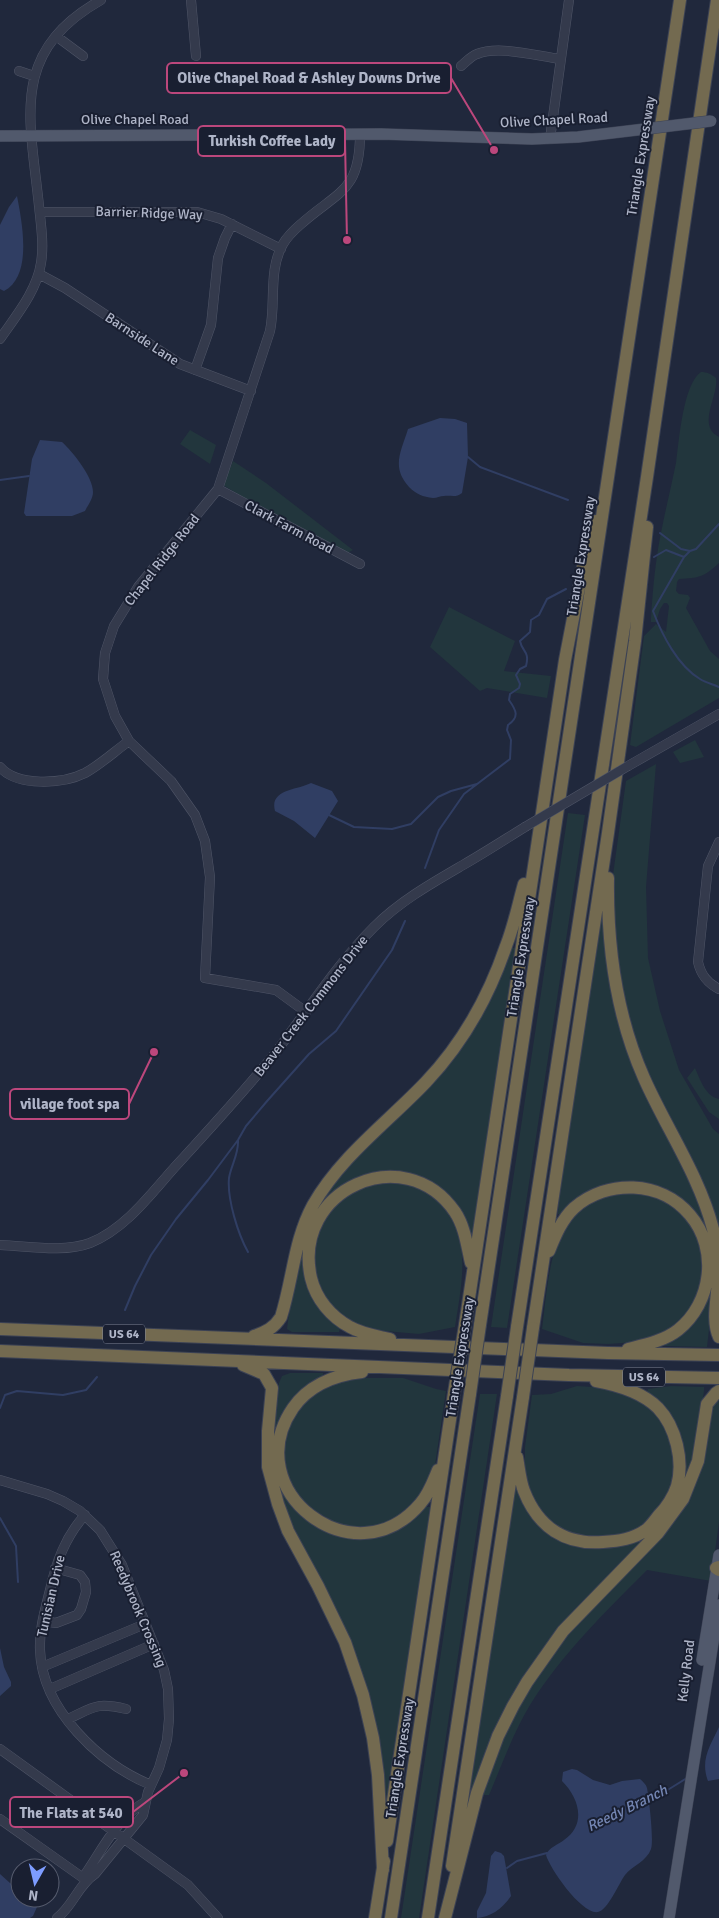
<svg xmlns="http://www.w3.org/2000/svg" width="719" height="1918" font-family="Signika,sans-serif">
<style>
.green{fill:#22363d}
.water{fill:#303e63}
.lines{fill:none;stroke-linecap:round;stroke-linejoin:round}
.stream{stroke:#303e63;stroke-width:2}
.minor-casing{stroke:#4f5567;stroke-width:10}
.major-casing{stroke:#3d4355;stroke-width:12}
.highway-casing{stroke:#3c4254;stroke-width:14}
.minor{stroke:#343a4c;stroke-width:9}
.major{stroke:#51596c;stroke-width:11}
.highway{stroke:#736a50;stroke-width:12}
.minor-bridge-casing{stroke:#4f5567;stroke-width:10;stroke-linecap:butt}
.major-bridge-casing{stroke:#3d4355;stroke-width:12;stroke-linecap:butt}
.highway-bridge-casing{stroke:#3c4254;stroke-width:14;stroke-linecap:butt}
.minor-bridge{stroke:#343a4c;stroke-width:9}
.major-bridge{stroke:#51596c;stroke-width:11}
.highway-bridge{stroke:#736a50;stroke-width:12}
.labels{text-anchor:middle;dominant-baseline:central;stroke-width:4;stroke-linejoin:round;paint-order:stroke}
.shield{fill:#191f31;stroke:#82889b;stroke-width:1}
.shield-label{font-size:12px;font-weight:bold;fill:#afb5c8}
.street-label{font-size:14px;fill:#afb5c8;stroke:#191f31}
.water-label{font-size:15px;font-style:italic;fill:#7486b3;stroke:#191f31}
.leader{fill:none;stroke:#bc477c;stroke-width:2}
.callout-dot{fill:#bc477c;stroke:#191f31;stroke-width:2}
.callout{fill:#191f31;stroke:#bc477c;stroke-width:2}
.callout-label{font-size:15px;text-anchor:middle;font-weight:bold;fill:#afb5c8}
</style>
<rect width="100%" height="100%" fill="#20283c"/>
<path class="green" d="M701,372c6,0 10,2 15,6 3,17 -20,48 3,59v126c-15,14 -20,15 -40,16l-2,3 -1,9 3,3 9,1 2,3 -4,10 24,43 9,8v39l-83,49 -6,-2 14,-109 12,-12 10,8 3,-26 -2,-3h-3l-4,6 -4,13h-5v-4c2,-32 5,-64 12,-95 4,-20 9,-40 13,-60 3,-22 7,-79 25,-91z
M190,430l26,15 -6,19 -30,-20z
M233,461l33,22 87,67 -6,3 -103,-55 -21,-13z
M449,607l66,34 -11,30 47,5 -4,22 -60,-10 -7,3 -50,-44z
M695,740l9,17 -24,6 -7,-11z
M656,764l-10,123 2,71 12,53 19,59 34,59 6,5v104l-46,-110 -36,-79 -21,-86 -4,-81 14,-101z
M568,813l17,2 -78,513 -16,-1z
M600,912h4l6,65 99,252 -3,2 -6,-11 -72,-38 -65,33 -5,-1 1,-30z
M510,948h5l-1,24 -40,266 -4,-1 -21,-38 -61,-26 -63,29 -3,-2 17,-26 80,-80z
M695,1068c5,11 10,28 24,31v20l-10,-7 -22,-34z
M389,1181c9,2 20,3 30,7 4,1 8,5 12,8 44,30 31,86 24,131l-36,7 -45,-4 -21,-6 -25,-19 -15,-33 2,-36 15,-28 27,-20z
M639,1191l35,14 15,14 11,19 5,37 -13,36 -31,25 -24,6 -29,2 -25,-1 -41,-14c6,-43 7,-117 59,-133 11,-3 26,-3 38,-5z
M303,1239l2,37 35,52 -1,4h-47l-5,-3 7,-56z
M711,1285h3l-7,62 -42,-1 1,-3z
M290,1373h33v4c-23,17 -34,22 -45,51l-4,-1 5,-44 3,-7z
M356,1378h47l33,11 10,2 -11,74 -18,39 -34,22 -37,3 -46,-27 -16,-32 1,-35 20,-36 15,-12z
M577,1386l30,2 33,10 25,26 11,37 -3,23 -5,14 -24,27 -17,10 -43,3 -20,-6 -14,-11 -15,-17 -6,-15 -4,-18v-24l7,-52 19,-1z
M671,1386l33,1v3l-6,52 -12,39 -4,-1 2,-12 -37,-76 1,-3z
M480,1394h17l-78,524h-18z
M719,1396v126l-8,59 -64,-11c-42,42 -85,84 -117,135 -17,28 -28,60 -41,90h-6l19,-58 36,-65 30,-39 99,-103 45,-124z
M514,1483l47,56 94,-8 -94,96 -87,165h-4z
M282,1490c35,56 98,65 144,17h4l-3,39 -38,259 -5,1 -13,-96 -78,-178 -14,-41z"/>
<path class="water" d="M17,196c5,26 16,80 -13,95l-4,-2v-64l9,-18z
M440,418l15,1 12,4 1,34 -6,36c-6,5 -11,2 -18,3 -4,0 -7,2 -11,2 -10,-1 -17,-4 -24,-11 -18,-20 -8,-35 -1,-58z
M40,440l22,2c11,10 31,35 31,50 0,7 -5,13 -8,19l-13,5h-46l-2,-3 8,-54z
M311,783l21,8 6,10 -23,37 -21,-17 -19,-10c-6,-22 23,-21 36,-28z
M0,1648l4,19 7,15v4l-11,10z
M719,1727v52l-11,2c-8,-21 2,-35 11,-54z
M572,1769l5,1 16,10 17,5 12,-4 18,-2c3,3 6,5 7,9 2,11 7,52 4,61 -4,12 -19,17 -26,26 -6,8 -17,35 -27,37 -16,3 -48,-43 -52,-57 3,-8 12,-10 18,-15 23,-16 15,-42 -2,-59l1,-9z
M495,1851l6,2 3,3 7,40c-8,12 -20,21 -34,22v-7l9,-18 5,-37z
M0,1874l20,18v6h7l10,9 -4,9 -3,2h-30z"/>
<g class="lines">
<path class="stream" d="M468,457l12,10 88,33
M0,480l29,-4
M660,533l21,16 9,2
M654,557l12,-7 18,7 6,-6 6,-2 23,-25
M684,557l-31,54c9,24 25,55 47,68 6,4 13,5 19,8
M329,815l25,12 38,2 19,-5 27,-27 13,-6 26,-7
M425,868l14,-38 25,-36 46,-35 1,-19 -4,-10 1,-5c12,-8 8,-15 1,-25l1,-6 9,-6 1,-4 -4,-9 4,-6 6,-3c4,-15 -4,-14 -6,-25l10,-9 1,-12 8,-5 8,-16 19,-10
M238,1140c1,14 -7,25 -9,38 -2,21 9,56 19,74
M125,1310l10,-24 16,-31 25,-36 32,-39 30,-40 8,-14 22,-26 41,-46 27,-23 56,-81 13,-29
M0,1408l5,-13 12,-4 46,4 23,-5 11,-13
M0,1518l16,28 2,36
M647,1798l19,-7 21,-13
M507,1868l10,-7 30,-8"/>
<defs>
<path id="minor" d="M191,0l5,56
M56,36l27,20
M461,66c5,-4 10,-10 16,-12 22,-9 60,2 83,5
M19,71l15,5
M550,139l19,-139
M40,212h157l24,7 60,30
M39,274l26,14 115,76 71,27
M0,339c15,-22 37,-48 41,-76 3,-18 0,-38 -2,-57 -9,-88 -30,-154 62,-206
M195,370l16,-45 7,-67 7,-20 7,-14
M218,489l142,75
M628,766l91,-52
M0,767c17,20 63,17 85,6 15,-8 30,-22 44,-32
M719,842l-11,24 -10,96c3,13 9,21 21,27
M306,1012l-30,-22 -71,-12 5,-101 -5,-36 -10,-26 -24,-34 -42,-40 -14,-25 -12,-37 2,-26 9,-27 24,-39 80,-98 52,-158c6,-28 -2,-61 13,-87 4,-7 11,-14 18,-20 37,-33 59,-32 59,-90
M0,1245c28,1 63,8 90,-2 35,-14 60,-48 84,-75 35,-38 70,-76 102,-116 32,-42 61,-88 98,-125 26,-26 58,-44 89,-62 21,-12 41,-25 62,-38
M0,1480l47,14 16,7 17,10 20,19 22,35 42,105 4,19 1,30 -2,21 -8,28 -11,24 -5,23 -48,59c-17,11 -22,32 -38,44
M85,1515c-20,22 -29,48 -35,75 -5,20 -11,40 -10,60 2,60 60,114 111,135
M43,1621l13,2 21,-8 4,-6 5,-17 -1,-10 -5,-7 -25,-7
M42,1667l103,-43
M50,1689l104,-45
M68,1719c26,-12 28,-17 58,-10
M0,1749l188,136 30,33
M0,1819l86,61
M86,1880v-7c17,-25 32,-56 59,-71"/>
<path id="major" d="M0,136l381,-2 151,5 46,-2 67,-8
M702,1660l17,-105
M669,1918l50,-313"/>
<path id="highway" d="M608,878c-1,69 8,137 36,200 22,50 55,97 69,151 4,15 5,32 5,48 0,19 -7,43 1,60
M549,1251c6,-15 13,-32 25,-43 33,-29 87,-28 116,7 29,34 22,88 -12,115 -14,11 -34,15 -50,19
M465,1325l100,-665 22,-114 9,-25
M480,1325l200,-1325
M517,1327l130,-850 70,-477
M533,1328l75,-495 27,-192 12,-114
M0,1329l608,24 111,2
M254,1336c12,-4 20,-8 27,-19 12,-38 13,-77 32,-112 28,-49 75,-83 113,-123 36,-38 63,-86 80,-136 8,-20 12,-41 18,-62
M390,1339c-13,-3 -28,-5 -40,-12 -19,-10 -34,-28 -39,-49 -20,-89 94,-139 144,-66 10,15 12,34 16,51
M0,1351l569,24 150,3
M243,1365l21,9 8,14 -4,43v36l10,37 10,27 30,55 27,56 18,53 10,43 5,37 5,95
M362,1372c-27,3 -53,13 -69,36 -56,82 61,173 127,96 9,-10 13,-22 18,-34
M517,1457c2,11 3,24 7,34 14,36 41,54 79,51 16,-1 30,-3 43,-12 5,-4 9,-10 13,-15 7,-7 15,-19 18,-29 7,-25 -1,-59 -19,-78 -16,-16 -40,-23 -62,-27
M719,1567l-3,1 3,2
M387,1841l67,-448
M452,1866l71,-469
M375,1918l9,-57
M391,1918l79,-524
M428,1918l79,-522
M445,1918l32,-125 21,-57 15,-30 14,-24 36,-51 95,-98 25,-34 15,-38 9,-57 9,-11 3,-2"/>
</defs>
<use href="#minor" class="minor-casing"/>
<use href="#major" class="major-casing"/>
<use href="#highway" class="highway-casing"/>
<use href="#minor" class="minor"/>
<use href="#major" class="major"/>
<use href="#highway" class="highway"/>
<defs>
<path id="minor-bridge" d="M525,827l103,-61"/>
<path id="major-bridge" d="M645,129l66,-8"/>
<path id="highway-bridge" d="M454,1393l11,-68
M470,1394l10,-69
M507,1396l10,-69
M523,1397l10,-69"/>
</defs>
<use href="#minor-bridge" class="minor-bridge-casing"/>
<use href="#major-bridge" class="major-bridge-casing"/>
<use href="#highway-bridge" class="highway-bridge-casing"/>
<use href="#minor-bridge" class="minor-bridge"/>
<use href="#major-bridge" class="major-bridge"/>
<use href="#highway-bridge" class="highway-bridge"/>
</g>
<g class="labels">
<g class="shield">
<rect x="103" y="1324.5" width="42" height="19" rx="4"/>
<rect x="623" y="1367.5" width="42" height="19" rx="4"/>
</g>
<g class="shield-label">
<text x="124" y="1334">US 64</text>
<text x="644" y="1377">US 64</text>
</g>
<g class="street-label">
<text x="135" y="119">Olive Chapel Road</text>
<text transform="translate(554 120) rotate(-3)">Olive Chapel Road</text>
<text transform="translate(641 156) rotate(-81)">Triangle Expressway</text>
<text transform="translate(149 213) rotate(2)">Barrier Ridge Way</text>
<text transform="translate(142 339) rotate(33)">Barnside Lane</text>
<text transform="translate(289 527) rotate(28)">Clark Farm Road</text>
<text transform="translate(581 556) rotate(-81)">Triangle Expressway</text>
<text transform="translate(162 560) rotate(-52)">Chapel Ridge Road</text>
<text transform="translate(521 957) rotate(-81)">Triangle Expressway</text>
<text transform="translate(311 1006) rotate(-52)">Beaver Creek Commons Drive</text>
<text transform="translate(460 1357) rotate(-81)">Triangle Expressway</text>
<text transform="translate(51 1596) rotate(-77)">Tunisian Drive</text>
<text transform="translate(138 1609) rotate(67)">Reedybrook Crossing</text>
<text transform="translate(686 1671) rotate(-83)">Kelly Road</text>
<text transform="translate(400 1758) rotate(-81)">Triangle Expressway</text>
</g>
<g class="water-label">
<text transform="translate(627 1808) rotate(-26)">Reedy Branch</text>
</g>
</g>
<path class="leader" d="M494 150L451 78M347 240L345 141M154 1052L129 1104M184 1773L133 1812"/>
<g class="callout-dot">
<circle cx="494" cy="150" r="5"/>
<circle cx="347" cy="240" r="5"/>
<circle cx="154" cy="1052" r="5"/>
<circle cx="184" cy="1773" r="5"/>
</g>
<g class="callout">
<rect x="167" y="63" width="284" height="30" rx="5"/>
<rect x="198" y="126" width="147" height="30" rx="5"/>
<rect x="10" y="1089" width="119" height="30" rx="5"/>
<rect x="10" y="1797" width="123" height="30" rx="5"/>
</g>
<g class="callout-label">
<text x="309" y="83">Olive Chapel Road &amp; Ashley Downs Drive</text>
<text x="272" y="146">Turkish Coffee Lady</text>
<text x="70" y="1109">village foot spa</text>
<text x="71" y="1818">The Flats at 540</text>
</g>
<g transform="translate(35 1883) rotate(188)"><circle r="24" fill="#191f31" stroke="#555b6d"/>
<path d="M0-4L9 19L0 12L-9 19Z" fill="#7d9cff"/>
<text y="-8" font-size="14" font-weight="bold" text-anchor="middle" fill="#afb5c8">N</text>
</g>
</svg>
